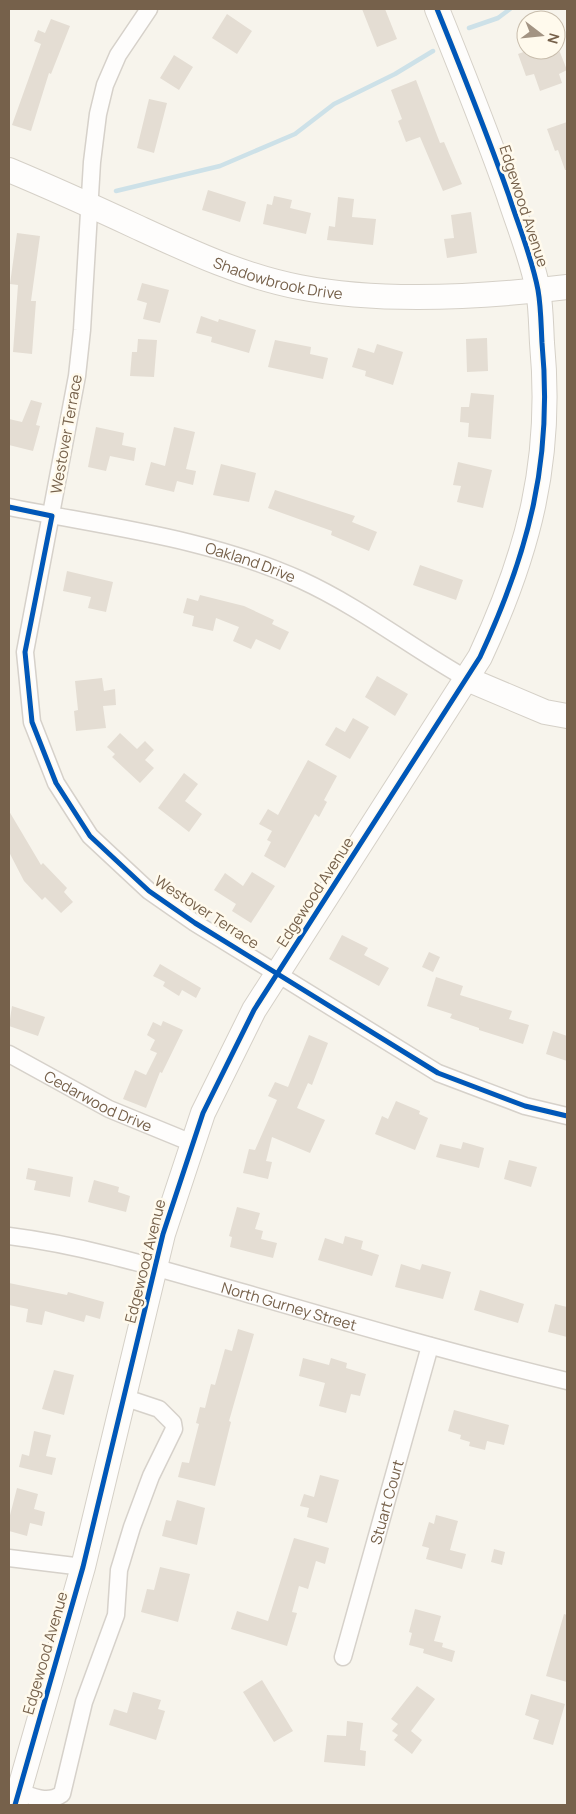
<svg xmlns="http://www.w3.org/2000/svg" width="576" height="1814" font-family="Manrope,sans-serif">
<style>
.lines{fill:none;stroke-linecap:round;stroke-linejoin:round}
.stream{stroke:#cde1e8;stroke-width:4.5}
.building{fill:#e4ddd3}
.street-casing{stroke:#d6d1ca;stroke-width:19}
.secondary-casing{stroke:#d5d0c7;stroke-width:26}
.street{stroke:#fefdfc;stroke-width:16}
.secondary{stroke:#fefdfc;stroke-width:24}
.cycleway-casing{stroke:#fffaed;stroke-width:8}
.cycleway{stroke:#0057b8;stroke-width:5}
.labels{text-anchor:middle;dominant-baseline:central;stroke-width:5;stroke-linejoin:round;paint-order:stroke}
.street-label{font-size:15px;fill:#76614b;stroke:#fffaed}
</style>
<rect width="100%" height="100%" fill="#f7f4ec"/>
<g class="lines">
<path class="stream" d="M469,28l29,-10 12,-9
M116,191l104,-25 75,-32 39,-30 61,-30 38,-23"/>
</g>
<path class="building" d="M362,9h23l12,30 -20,8z
M227,14l25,17 -15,23 -25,-16z
M51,19l19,7 -19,48 -2,-1 -18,58 -19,-6 29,-81 -7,-3 4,-11 7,3z
M529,50h30l8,20 -8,4 3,9 -22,8 -6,-17 -8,2 -8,-22z
M174,55l19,12 -14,23 -19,-12z
M416,80l24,63 4,-1 18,42 -19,7 -23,-54 -14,5 -8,-21 4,-2 -11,-29z
M149,99l18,4 -13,50 -17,-5z
M567,122v48h-2l-7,-20 -3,1 -8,-22z
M208,190l38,12 -6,20 -38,-12z
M274,196l18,4 -2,8 21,5 -5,21 -43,-10 4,-20 5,1z
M338,197l16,2 -2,18 24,2 -3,26 -46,-5 2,-14 6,1z
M471,212l6,41 -30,5 -3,-19 10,-1 -3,-23z
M17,233l23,3 -9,65h5l-4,53 -19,-2 5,-67 -8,-1z
M142,283l27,7 -9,33 -17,-4 4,-16 -10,-3z
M201,316l17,6 1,-3 37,11 -7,23 -38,-11 1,-5 -16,-4z
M487,338l1,33 -21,1 -1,-33z
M138,339l19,1 -3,37 -24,-1 2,-24h5z
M275,340l36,7 -1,7 18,4 -5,21 -55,-12z
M377,344l26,8 -10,33 -28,-9 1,-5 -14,-4 6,-19 16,5z
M471,393l23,2 -3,44 -23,-2 1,-14 -9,-1 1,-15h8z
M31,400l11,3 -6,22 4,1 -7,25 -24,-6v-26l13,3z
M96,427l28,6 -2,12 14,3 -2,13 -24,-5 -4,15 -18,-4z
M174,427l21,5 -9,37 10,2 -3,14 -16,-4 -3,11 -29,-7 6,-23 14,4z
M458,462l34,8 -9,38 -26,-6 4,-16 -8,-1z
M221,464l35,9 -7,29 -36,-7z
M275,490l80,26 -3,6 25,10 -8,19 -38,-16 1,-4 -64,-23z
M420,565l43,15 -7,20 -43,-15z
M67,571l46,11 -7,30 -18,-4 3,-11 -28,-6z
M200,595l44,11 30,14 -2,4 17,8 -9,18 -24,-11 -5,10 -18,-8 6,-14 -23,-9 -3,13 -21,-5 2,-10 -11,-3 4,-15 11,3z
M377,676l31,18 -13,22 -30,-19z
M102,678l2,13 11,-2 1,16 -13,1 3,22 -30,3 -2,-20 4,-1 -3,-29z
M353,718l16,9 -19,32 -25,-14 11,-18 9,5z
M120,733l17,16 8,-8 9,9 -9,10 9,8 -14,15 -28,-26 3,-3 -8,-7z
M308,760l29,16 -13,24 3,2 -8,15 -4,-3 -30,54 -21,-12 7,-14 -4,-2 5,-9 -13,-7 9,-15 10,6z
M184,773l14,11 -13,17 17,13 -13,18 -31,-24z
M9,811l32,54 2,-2 24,25 -3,4 9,10 -12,11 -16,-16 -3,3 -18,-19 -15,-29z
M252,872l23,14 -24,37 -19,-12 4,-7 -22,-14 11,-17 18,13z
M342,935l26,13 -4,7 25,13 -10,18 -50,-27z
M429,952l11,5 -7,15 -11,-5z
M160,964l41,24 -5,10 -14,-8 -3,6 -16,-10 2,-4 -12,-6z
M436,977l27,9 -3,9 52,16 -3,8 20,6 -6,19 -44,-14v-2l-29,-10 2,-4 -25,-8z
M12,1006l33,11 -7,19 -29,-10z
M163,1021l20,9 -21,43 -2,-1 -14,36 -23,-9 12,-29 11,5 11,-22 -7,-3 5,-10 -8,-5 6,-13 8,4z
M553,1031l14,5v25l-21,-7z
M309,1035l19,8 -16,42 -4,-2 -11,25 28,12 -15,33 -38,-16 -6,24 6,1 -4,17 -25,-6 6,-24 6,1 22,-50 -9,-4 7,-14 13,5z
M396,1101l24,10 -1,3 9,4 -13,32 -40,-16 7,-18 6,3z
M463,1142l21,6 -5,20 -43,-11 4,-13 21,5z
M509,1160l28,7 -6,20 -27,-8z
M28,1168l45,9 -3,20 -36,-7 2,-9 -10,-2z
M94,1180l25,7 -1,5 12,4 -4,16 -38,-10z
M237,1207l23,6 -5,16 8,2 -2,8 16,4 -4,15 -43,-11 2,-10 -3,-1z
M345,1236l18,5 -2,8 18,6 -7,21 -54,-16 7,-22 18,6z
M401,1264l19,6 2,-6 29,8 -8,27 -48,-12z
M9,1283l58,12 1,-3 36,10 -4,17 -14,-4 -2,7 -39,-11 -3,14 -16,-3 2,-13 -19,-4z
M480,1290l44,14 -6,19 -44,-13z
M555,1304l12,3v30l-19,-5z
M238,1329l16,5 -25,87 2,1 -16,64 -37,-9 4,-15 7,1 10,-39 -3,-1 4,-16 5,1 6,-24 4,1 10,-36 7,2z
M303,1358l26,7 2,-7 16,5 -1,5 20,6 -6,22 -9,-2 -5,19 -27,-7 6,-23 -26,-7z
M54,1370l20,5 -10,40 -22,-6z
M454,1410l55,15 -5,20 -17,-4 -2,9 -16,-4 1,-4 -10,-3 1,-4 -13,-4z
M34,1431l17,4 -5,21 10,2 -4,17 -33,-8 3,-13 7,2z
M320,1475l19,5 -12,43 -20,-6 2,-9 -9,-2 4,-12 10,3z
M17,1488l21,6 -4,15 11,3 -3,14 -12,-3 -3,13 -18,-5v-12z
M177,1500l28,8 -8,37 -35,-9 4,-16 5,1z
M436,1515l22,6 -8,29 16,4 -4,15 -36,-10 3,-11 -7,-2 7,-24 5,2z
M294,1538l35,10 -4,16 -9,-3 -8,28 -9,-3 -7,26 5,1 -10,33 -56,-17 6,-18 31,10z
M494,1549l11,3 -3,13 -11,-3z
M160,1567l30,7 -12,48 -37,-10 6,-23 7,1z
M415,1609l26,7 -7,25 9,2 -1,4 13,4 -3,11 -29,-9 1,-4 -15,-4 3,-12 -3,-1z
M564,1614l3,1v67l-21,-6z
M262,1680l31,51 -19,11 -31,-50z
M417,1686l18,13 -24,32 11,9 -10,14 -18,-14 4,-5 -6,-4 6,-7 -7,-5z
M133,1692l28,8 -3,9 7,2 -9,29 -47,-15 5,-16 13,4z
M531,1694l34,10 -12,41 -20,-6 6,-19 -14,-5z
M347,1721l16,2 -3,27 6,1 -1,15 -41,-4 3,-27 19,1z"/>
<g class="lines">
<defs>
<g id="street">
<path d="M149,9l-31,46 -13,30 -7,29 -6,48 -10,168 -5,46 -52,276 7,70 24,61 34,53 59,55 46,32 243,150 87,33 42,10"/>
<path id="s1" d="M9,507c99,20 199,31 292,73 59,27 111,68 166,99"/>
<path id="s2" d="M9,1054l100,55 83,34"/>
<path id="s3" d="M9,1236c80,10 158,35 236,57 107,31 214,62 322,88"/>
<path d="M9,1558l74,9"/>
<path id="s4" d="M343,1657l87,-311"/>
<path d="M19,1792c15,5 29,12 43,2l22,-92 32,-87 3,-45 13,-43 19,-51 23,-47 -1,-6 -14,-14 -36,-12"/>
</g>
<g id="secondary">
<path id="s5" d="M9,170c43,18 85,37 128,57 52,24 105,49 162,60 82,16 186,10 268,0"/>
<path d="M467,679l78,33 22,4"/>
<path d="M15,1805l68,-238 80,-333 40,-121 51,-103 226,-353c49,-105 73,-198 62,-314 -1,-18 -1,-36 -4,-53 -6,-32 -19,-63 -29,-94 -22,-63 -47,-125 -72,-187"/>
</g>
</defs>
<use href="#street" class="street-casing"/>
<use href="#secondary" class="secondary-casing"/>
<use href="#street" class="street"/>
<use href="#secondary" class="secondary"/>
<defs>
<path id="cycleway" d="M9,507l43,9 -27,136 7,70 24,61 34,53 59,55 46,32 243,150 87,33 42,10
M15,1805l68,-238 80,-333 40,-121 51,-103 226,-353c49,-105 73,-198 62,-314 -1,-18 -1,-36 -4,-53 -6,-32 -19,-63 -29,-94 -22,-63 -47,-125 -72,-187"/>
</defs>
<use href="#cycleway" class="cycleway-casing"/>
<use href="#cycleway" class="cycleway"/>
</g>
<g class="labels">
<g class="street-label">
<text transform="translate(524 206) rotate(72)">Edgewood Avenue</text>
<text stroke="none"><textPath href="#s5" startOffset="291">Shadowbrook Drive</textPath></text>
<text transform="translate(66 434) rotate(-80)">Westover Terrace</text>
<text stroke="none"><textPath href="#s1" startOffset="248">Oakland Drive</textPath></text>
<text transform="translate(315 892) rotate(-57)">Edgewood Avenue</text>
<text transform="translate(207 912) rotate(33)">Westover Terrace</text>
<text stroke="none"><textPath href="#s2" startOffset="101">Cedarwood Drive</textPath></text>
<text transform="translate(145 1261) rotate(-76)">Edgewood Avenue</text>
<text stroke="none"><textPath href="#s3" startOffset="289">North Gurney Street</textPath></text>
<text stroke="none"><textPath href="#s4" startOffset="161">Stuart Court</textPath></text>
<text transform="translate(45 1653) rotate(-74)">Edgewood Avenue</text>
</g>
</g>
<rect width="576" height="1814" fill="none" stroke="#76614b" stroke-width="20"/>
<g transform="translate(541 35) rotate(106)"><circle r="24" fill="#fffaed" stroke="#c8bdac"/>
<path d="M0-4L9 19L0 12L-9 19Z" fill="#a39483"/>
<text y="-8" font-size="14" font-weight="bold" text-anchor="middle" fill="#76614b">N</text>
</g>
</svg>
